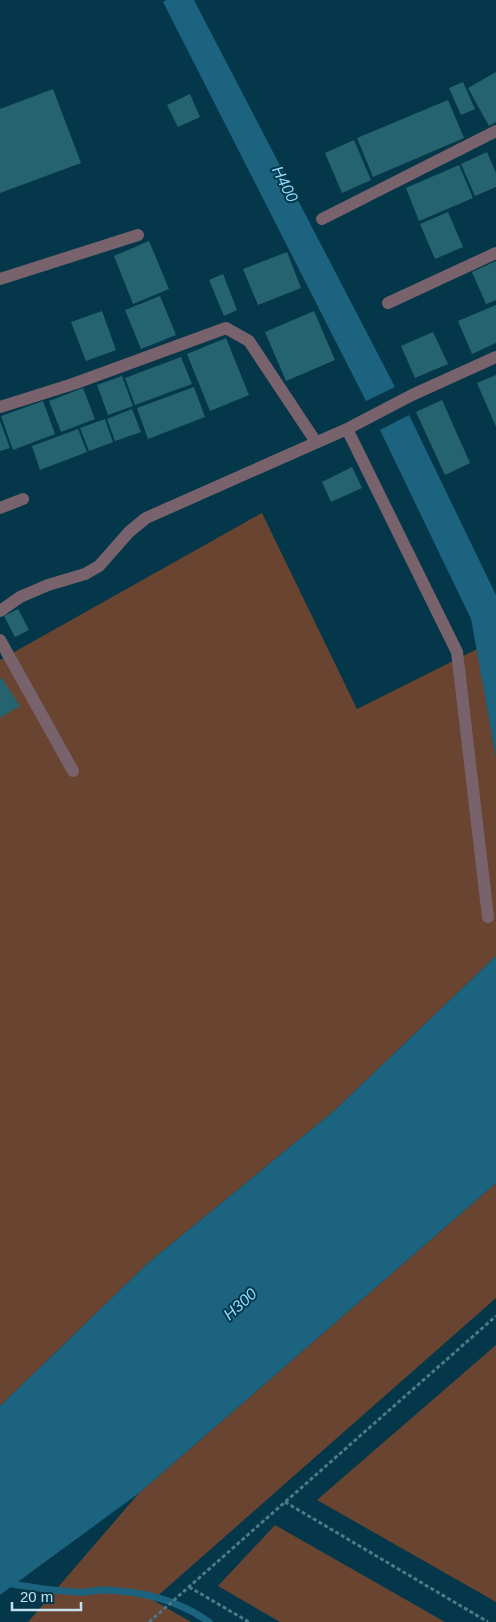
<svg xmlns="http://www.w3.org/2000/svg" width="496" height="1622" font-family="Helvetica,sans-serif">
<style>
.green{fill:#694431}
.water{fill:#1b637f}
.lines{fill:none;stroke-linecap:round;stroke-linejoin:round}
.stream{stroke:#1b637f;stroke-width:7}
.building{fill:#25646e}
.path{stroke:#4e7989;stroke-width:3;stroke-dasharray:4 2.5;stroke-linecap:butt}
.minor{stroke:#78626c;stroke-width:12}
.labels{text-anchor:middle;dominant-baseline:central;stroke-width:4;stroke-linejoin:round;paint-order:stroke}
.water-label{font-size:16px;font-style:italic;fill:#90dcff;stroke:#043749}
</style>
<rect width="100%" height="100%" fill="#043749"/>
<path class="green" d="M262,513l95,196 120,-60 19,108v199l-161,154 -187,153 -148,143v-746z
M496,1183v115l-343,302 38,22h-163l111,-129z
M496,1345v257l-179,-102z
M275,1525l170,97h-165l-62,-36z"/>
<path class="water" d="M166,0h28l201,387 -29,14 -203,-399z
M409,415l87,180v162l-25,-138 -91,-189z
M496,956v227l-357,310 -139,102v-189l148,-143 187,-153z"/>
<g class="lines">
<path class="stream" d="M0,1582c25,4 51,9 77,10 9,1 18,-2 27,-2 37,1 74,10 105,32"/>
</g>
<path class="building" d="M496,72v50l-7,4 -21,-38z
M463,82l12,27 -14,6 -12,-27z
M53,89l28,74 -81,30v-84z
M190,94l10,23 -22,10 -11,-22z
M448,100l16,38 -91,39 -16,-39z
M354,140l17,40 -29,13 -17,-40z
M487,152l9,21v14l-21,9 -14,-32z
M459,165l14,33 -54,23 -13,-33z
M448,212l15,35 -28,12 -15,-35z
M149,241l20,48 -36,15 -19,-48z
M287,252l14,36 -43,17 -15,-36z
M496,261v39l-10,4 -14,-32z
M223,274l14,36 -13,6 -15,-36z
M160,296l16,39 -35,14 -16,-39z
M496,305v38l-24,11 -14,-33z
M102,311l14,39 -30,11 -15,-39z
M314,311l21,49 -49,21 -21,-49z
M433,332l15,32 -33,14 -14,-32z
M226,338l23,57 -39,16 -23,-57z
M181,357l11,27 -57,21 -10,-27z
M496,375v52l-19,-44z
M122,376l11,30 -25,9 -11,-30z
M194,387l11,30 -57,22 -11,-31z
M83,388l12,31 -34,13 -12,-31z
M442,400l28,63 -25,12 -29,-63z
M43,401l12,33 -42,16 -12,-34z
M132,409l9,23 -26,9 -8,-22z
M105,419l8,23 -24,9 -9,-23z
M0,421l10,27 -10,3z
M78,429l9,23 -47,18 -8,-24z
M352,467l10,21 -31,14 -9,-20z
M18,609l11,21 -14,7 -11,-21z
M2,678l18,28 -20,12v-39z"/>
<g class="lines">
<path class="path" d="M285,1502l203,120
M189,1587l60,35
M149,1622l347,-306"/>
<path class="minor" d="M322,219l174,-88
M0,279l138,-44
M388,303l108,-50
M0,407l73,-23 153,-56 23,13 67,101
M347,429l110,223 31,265
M0,508l23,-9
M0,611l20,-14 28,-12 37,-11 14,-8 30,-34 17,-14 201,-89 65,-34 84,-38
M0,640l73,131"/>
</g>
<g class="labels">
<g class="water-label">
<text transform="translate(285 184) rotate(63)">H400</text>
<text transform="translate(240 1304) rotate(-42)">H300</text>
</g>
</g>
<path d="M12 1602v8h69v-8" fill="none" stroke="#c4e2f0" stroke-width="2.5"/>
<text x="20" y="1602" font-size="15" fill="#c4e2f0" stroke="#043749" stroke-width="4" paint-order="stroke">20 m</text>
</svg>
